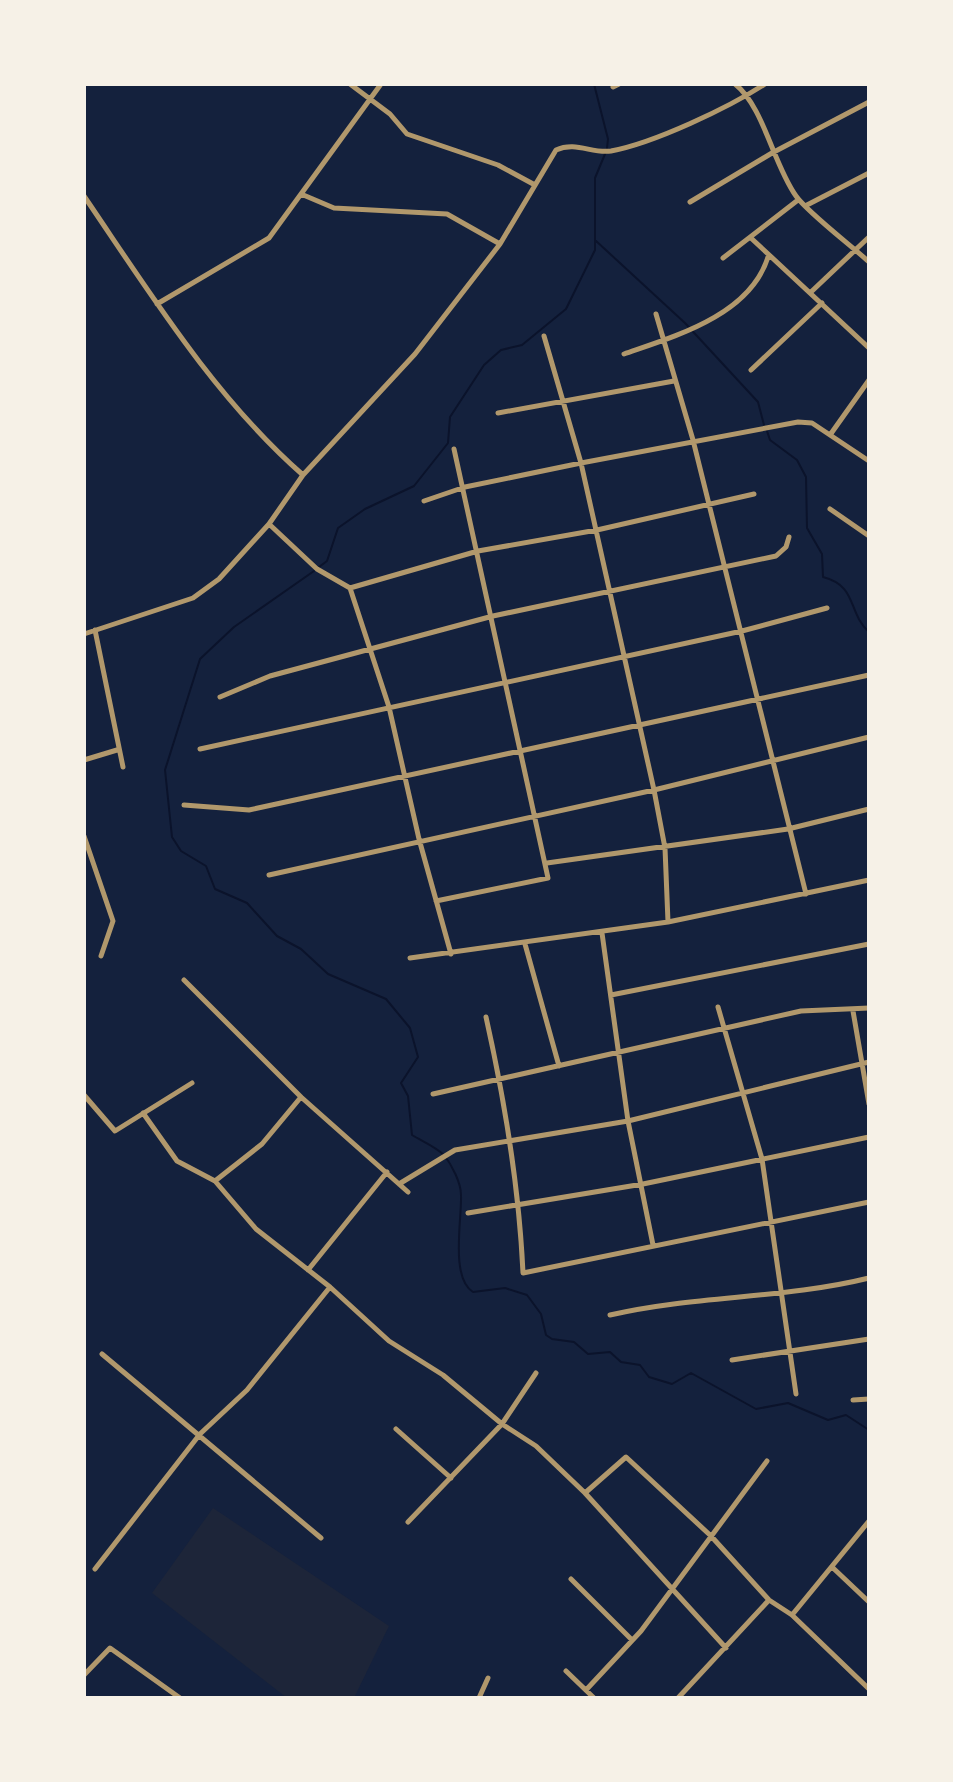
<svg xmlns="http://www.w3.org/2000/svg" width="953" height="1782" font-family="Quicksand,sans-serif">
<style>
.green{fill:#1d2539}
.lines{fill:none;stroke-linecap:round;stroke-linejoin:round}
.stream{stroke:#0b132b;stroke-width:2}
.minor{stroke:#b1986c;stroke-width:5}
</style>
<rect width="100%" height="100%" fill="#14213d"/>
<path class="green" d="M213,1508l176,118 -35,72h-67l-135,-105z"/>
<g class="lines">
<path class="stream" d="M594,84l14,55 -1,9
M595,240l90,83 73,79 6,23
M767,431l3,9 27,20 9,17 1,51 15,26 1,23c35,9 24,35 46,55
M319,567l8,-6 11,-33 27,-19 49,-23 34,-43 2,-26 34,-52 17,-15 21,-5 44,-36 29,-59v-72l10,-24
M314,571l-80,56 -34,32 -35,111 7,67 9,14 25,15 9,23 32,14 30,33 24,13 27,25 58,25 24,29 8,29 -17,26 7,13 4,39c10,6 24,12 32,20 8,10 17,28 17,40 1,24 -11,83 12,97l32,-4 22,7 14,19 5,21 6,4 22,3 14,12 22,-2 11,10 19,3 9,12 23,7 19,-11 65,36 32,-6 40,17 18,-5 23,15"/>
<path class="minor" d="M350,84l40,30 17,20 91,31 37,20
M735,84c29,23 38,80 61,112 12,17 56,50 73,66
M613,87l6,-3
M301,194l33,14 113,6 53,30
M84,196c66,97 131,202 219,279
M690,202l82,-49 97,-51
M807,205l62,-32
M752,239l117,109
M723,258l75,-58
M811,292l58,-55
M157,304l112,-66 112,-154
M656,314l37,126 113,454
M544,336l37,127 73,327 11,58 3,74
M624,354c52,-18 126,-39 144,-97
M751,370l71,-67
M498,413l176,-32
M830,435l39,-55
M424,501l41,-14 116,-24 217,-41 14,1 57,38
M830,509l39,27
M269,524l48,45 33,19 39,119 30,132 32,115
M350,588l128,-37 119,-21 157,-36
M95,630l28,137
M84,634l109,-36 26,-19 50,-55 34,-49 112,-121 85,-110 56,-94c20,-9 36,4 55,1 43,-8 117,-43 154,-67
M220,697l50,-21 223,-60 283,-60 10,-9 3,-10
M200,749l542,-118 85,-23
M84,760l33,-10
M184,805l65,5 620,-135
M84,836l29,85 -12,35
M547,863l241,-34 81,-20
M269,875l385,-85 215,-53
M436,901l112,-23 -94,-429
M602,933l26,188 25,124
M525,944l34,122
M410,958l258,-36 201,-42
M184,980l117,117 107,95
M611,995l258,-51
M718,1007l44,152 34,235
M853,1011l16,93
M486,1017c19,85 33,169 37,256l346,-71
M433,1094l368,-83 68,-3
M84,1095l31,36 77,-48
M143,1113l34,48 38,20 41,48 74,58 59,54 54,34 59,49 34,22 49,47 41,-36 85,79 58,64 23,15 77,74
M215,1181l47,-37 39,-47
M399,1184l56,-34 173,-29 241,-59
M468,1213l175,-29 226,-47
M308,1270l79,-98
M610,1315c87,-20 174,-16 259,-37
M102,1354l219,184
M732,1360l137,-21
M853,1400l16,-1
M396,1429l55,49
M585,1493l141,155
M408,1522l94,-98 34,-51
M832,1567l37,35
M95,1569l105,-135 47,-44 83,-103
M571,1579l61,61
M792,1615l77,-94
M566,1671l28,27
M84,1675l26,-27 70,50
M586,1690l55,-59 126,-170
M479,1698l9,-20
M678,1698l91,-98"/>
</g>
<rect width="953" height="1782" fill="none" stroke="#f6f1e7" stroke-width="172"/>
</svg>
